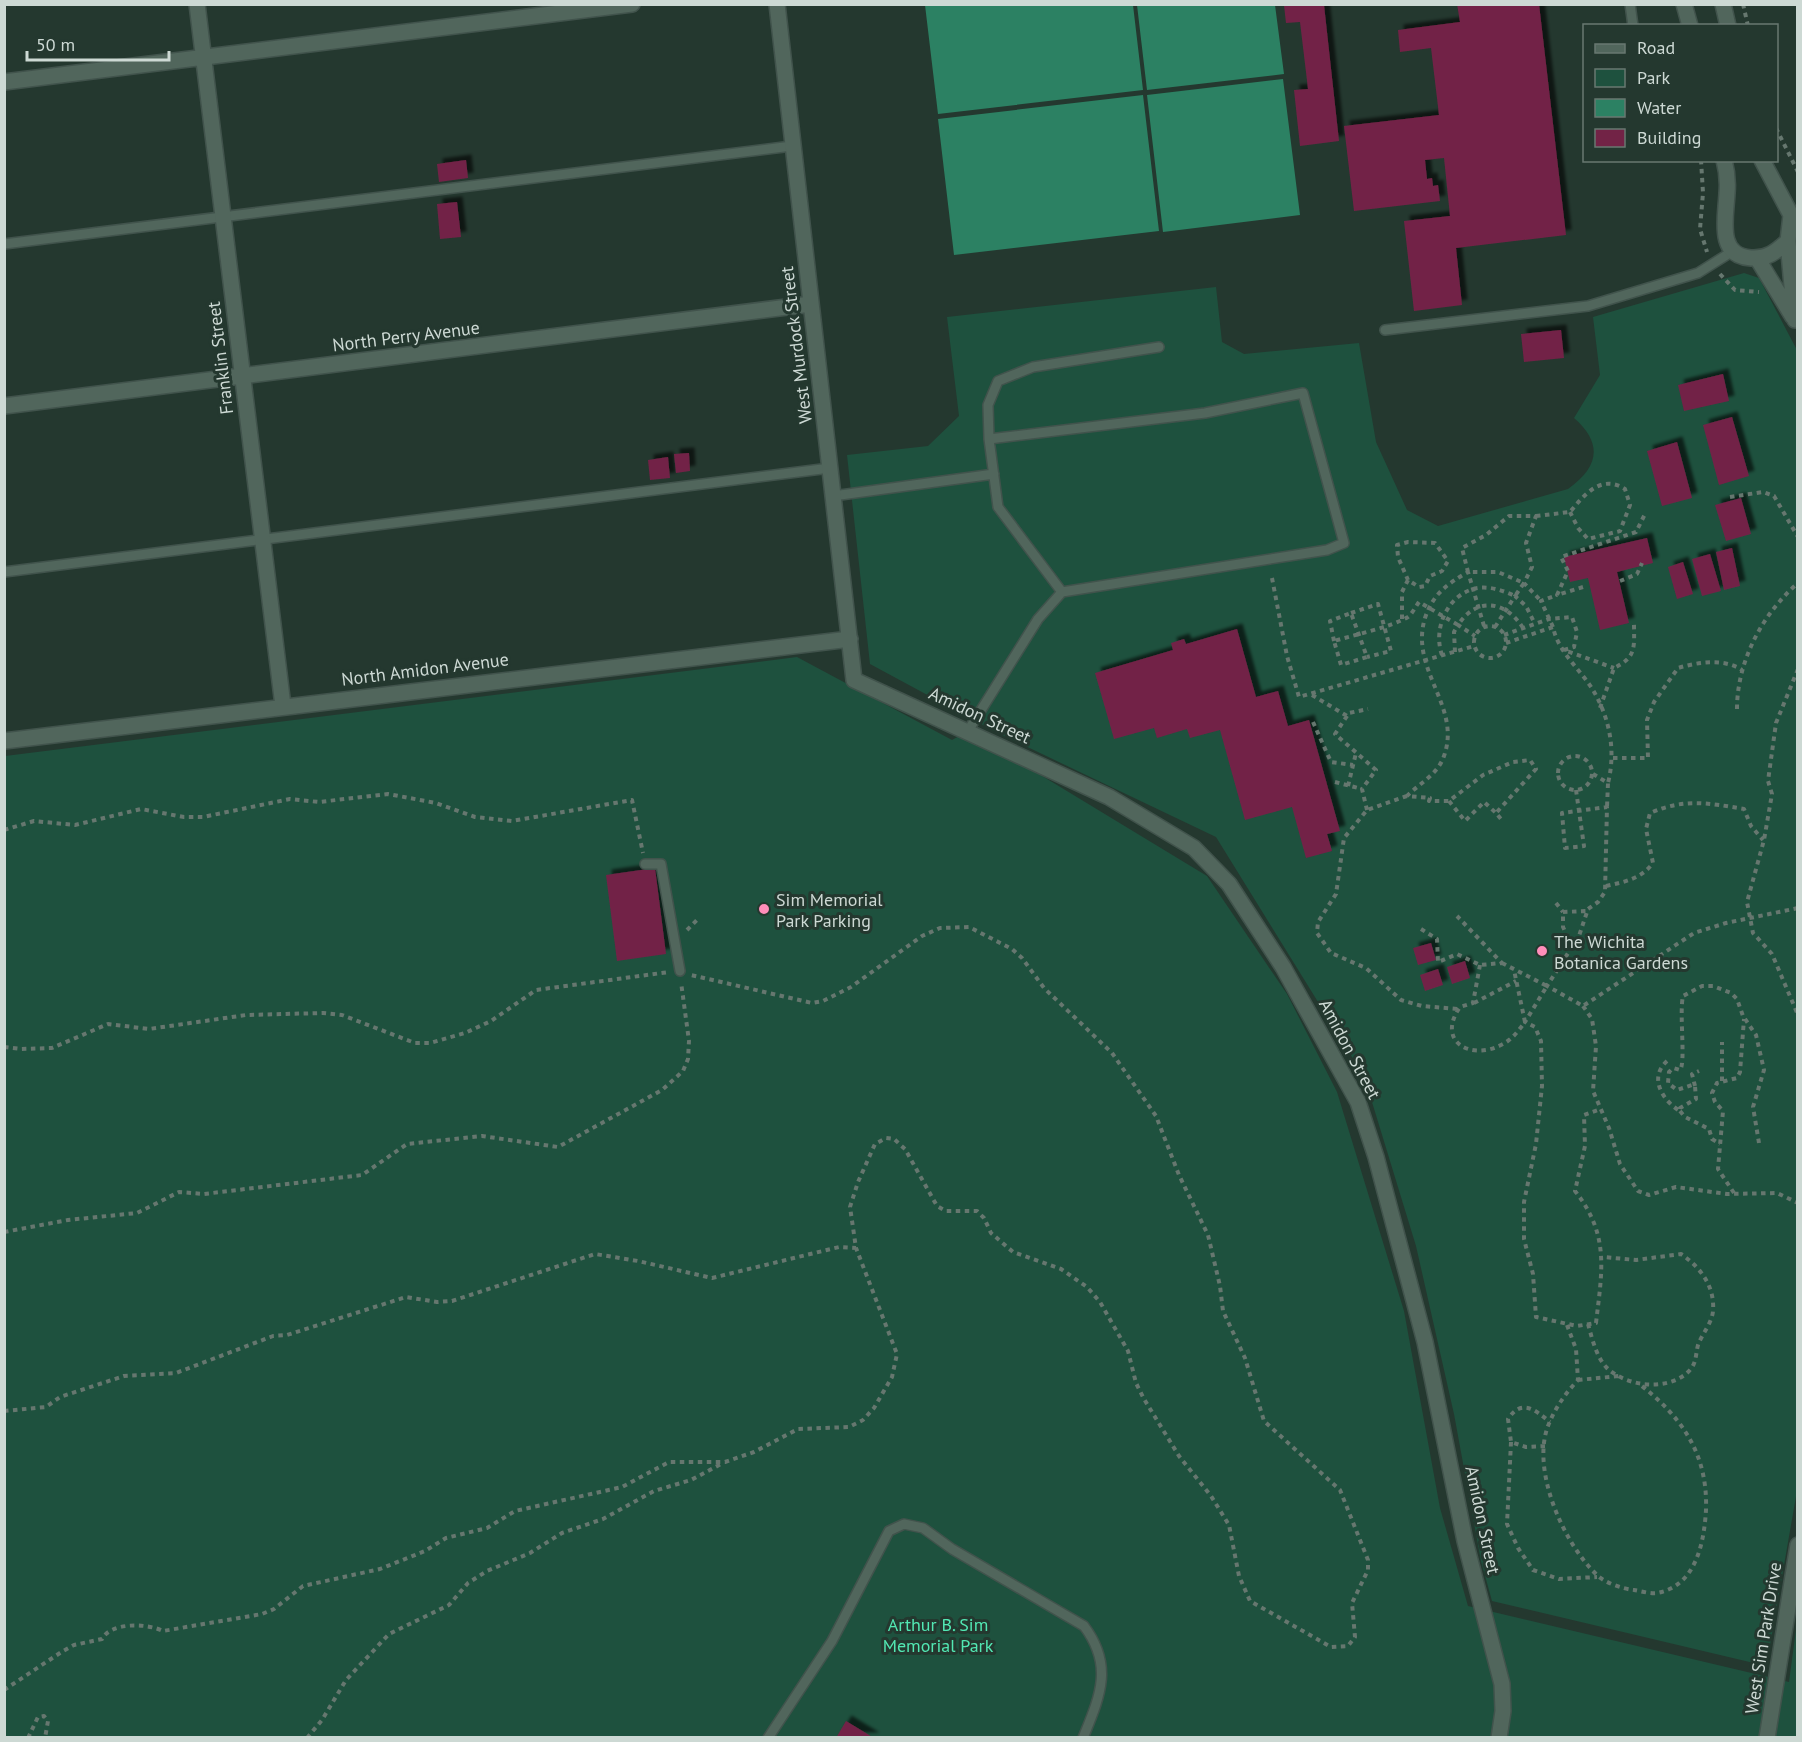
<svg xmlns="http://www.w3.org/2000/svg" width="1802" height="1742" font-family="'PT Sans',sans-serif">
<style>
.green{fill:#1e513e}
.water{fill:#2c8163}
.building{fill:#722346;filter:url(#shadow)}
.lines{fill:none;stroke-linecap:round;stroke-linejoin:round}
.lane-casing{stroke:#41534c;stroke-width:12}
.street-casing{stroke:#41534c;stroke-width:18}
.path{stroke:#66776f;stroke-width:4;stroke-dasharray:4.5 4.5;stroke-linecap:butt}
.lane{stroke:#51665c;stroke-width:9}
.street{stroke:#51665c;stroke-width:15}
.poi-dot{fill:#ff8eba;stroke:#24382f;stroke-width:2}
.labels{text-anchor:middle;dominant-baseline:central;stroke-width:6;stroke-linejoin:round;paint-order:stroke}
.street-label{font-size:18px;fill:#cdd9d4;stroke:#24382f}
.poi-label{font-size:18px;fill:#cdd9d4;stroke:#24382f;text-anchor:start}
.park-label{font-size:18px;fill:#52e8b3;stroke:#24382f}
</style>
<defs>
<filter id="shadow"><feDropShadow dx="5.5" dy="-5.5" stdDeviation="1.5" flood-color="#0009"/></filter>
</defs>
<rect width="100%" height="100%" fill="#24382f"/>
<path class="green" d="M1744,273l15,5 39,74v1133l-29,166 -11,13 -266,-63 -11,-40 -27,-147 -38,-168 -48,-157 -11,-24 -141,-228 -220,-105 -126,-68 -23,-209 81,-9 31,-30 -12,-99 269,-30 6,55 22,12 115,-11 17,99 31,68 31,16 130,-37c30,-21 36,-45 6,-71l26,-43 -7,-58z
M797,657l155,83 16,-9 239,145 80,118 50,98 67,219 36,197 28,98 321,76 8,-60v115h-1792v-981z"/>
<path class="water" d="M925,5h208l10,85 -205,24z
M1137,5h138l9,69 -137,16z
M1283,79l17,136 -137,17 -16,-137z
M1143,95l16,136 -205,24 -16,-136z"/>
<path class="building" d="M1457,4h82l27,231 -110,13 6,57 -48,6 -10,-90 46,-5 -6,-58 -19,2 2,19 5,-1 1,8 5,-1 2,16 -86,10 -10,-85 95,-11 -8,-67 -31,4 -2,-22 62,-8z
M1284,5h40l15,136 -39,5 -6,-56 14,-1 -8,-67 -14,1z
M466,160l2,18 -29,4 -2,-18z
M457,202l4,35 -21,2 -3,-35z
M1561,330l3,28 -40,4 -3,-28z
M1723,374l6,27 -45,10 -6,-26z
M1732,417l17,59 -30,9 -16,-60z
M1677,442l15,56 -30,8 -15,-55z
M689,453l1,18 -14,2 -2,-19z
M668,457l2,21 -20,2 -2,-20z
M1741,498l10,36 -25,7 -11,-36z
M1647,538l6,25 -36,9 12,51 -29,7 -12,-52 -18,4 -6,-25z
M1732,548l8,38 -16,4 -8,-38z
M1710,554l11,37 -19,5 -10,-37z
M1683,562l10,32 -16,5 -9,-32z
M1237,629l19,68 22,-6 10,35 21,-6 31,111 -13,3 5,17 -26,7 -14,-51 -47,13 -25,-90 -30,8 -3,-9 -30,9 -3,-10 -40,11 -19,-66 78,-23 -2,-7 13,-4 2,5z
M655,868l11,86 -49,7 -11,-86z
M1431,943l5,17 -18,5 -5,-17z
M1465,961l5,17 -18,6 -5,-17z
M1438,969l5,16 -18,6 -5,-16z
M846,1721l28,17h-38z"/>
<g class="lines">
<defs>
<path id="lane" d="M1630,4l3,22
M4,244l788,-98
M1385,330l203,-24 110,-33 35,-22
M989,439l-1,-34 10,-24 35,-14 126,-20
M833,496l161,-22
M4,572l826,-104
M968,731l70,-112 24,-27 265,-42 17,-7 -41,-150 -98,20 -216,26 9,68 64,85
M645,864h16l19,107
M768,1738l64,-97 57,-110 15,-7 19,4 29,21 132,77c30,40 16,70 -1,112"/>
<path id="street" d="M197,4l86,702
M777,4l77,676 255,117 85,51 35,36 54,83 75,135 18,55 49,185 40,199 37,143 1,27 -4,27
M1684,4l6,22
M1723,4l5,22
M4,82l628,-78
M1724,160c3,11 4,22 3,33 -1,24 -11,63 24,65 16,1 25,-6 37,-17
M1762,160l29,55 -3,26 7,79
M1757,258l36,59
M4,406l807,-102
M4,741l846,-102
M1767,1738l31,-193"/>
</defs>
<use href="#lane" class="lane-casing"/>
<use href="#street" class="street-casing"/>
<path class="path" d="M1743,4l5,22
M1776,128l22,44
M1701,160l2,33 -3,36 7,23
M1720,274l15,16 24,2
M1730,497l33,-5 11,4 24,41
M1536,516l34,-4c15,-18 31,-38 55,-23l5,16 -10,26 -32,8 -10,-11 -8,-16
M1272,578l15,78 12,41 175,-51
M1620,581l17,-7 5,-11
M1583,587l-26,8 11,-24 -7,-14 75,-25 10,-20
M1351,613l27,-9 13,47 -24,6
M1402,619v-27l6,-12 11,7 6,-1 5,-10 12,-5 6,-10 -13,-18 -27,-1 -11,3 1,12 10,23
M1474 642a16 16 0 1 1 32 0a16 16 0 1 1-32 0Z
M1484,626l-16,-54c-21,12 -35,22 -43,46 -16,52 37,88 19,138 -6,18 -24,27 -37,40l23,2 -1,3h20l34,-26 30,-13 17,-2 6,9 -40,44 5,6
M1495,627l20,-31 11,10 9,18
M1553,627l-12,-26 16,-6
M1504,635l45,-16 23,-2 5,15 -3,15 -10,3 50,18
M1334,641l-4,-20 21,-8 16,44 -26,8 -7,-24c20,-6 57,-14 74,-24 4,-3 8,-11 11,-15l39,23c19,-29 48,-24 65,3
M1506,643l47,-16c5,25 27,42 40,63 17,29 23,61 15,93
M1455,652l-1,-20 4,-7 17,11
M1442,655c-9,-25 4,-58 31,-66 14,-4 29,1 42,7l9,-13 -26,-11h-30l-6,-24 24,-13 23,-19h27l-10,27 6,24 -8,16 17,18
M1798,669l-22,54 -8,58 4,13 -8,46 -17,62 6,31 19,21 26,61
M1312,695l35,21
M1600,708l14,-40c23,-11 20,-21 20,-45
M1737,709c0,-47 25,-95 61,-126
M1313,722l18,40 22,3
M1558 773a17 17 0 1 1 34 0a17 17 0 1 1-34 0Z
M1613,758h35l-1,-38 7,-18 24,-34c20,-6 46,-10 64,2
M1593,774l15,9 -1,24
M1335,782l27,7
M1348,786l8,-33
M1576,790l8,56 -19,2 -3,-35 45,-6 -2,85 -7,10 -10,7 -9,27 -32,50 36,20 111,-73 32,-10 72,-15
M1407,796l-40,14 -23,28 -8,56 -18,28 -1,11 14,20 35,15 35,32 21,6 36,3
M1449,801l16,20 19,-19 12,11
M1367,810l-5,-21 14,-19 -41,-36 14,-21 19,-4
M4,830l30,-9 41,4 66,-16 43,8h19l87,-18 29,3 69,-8 48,9 39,14 37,4 120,-21 11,53
M1606,886c18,-4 35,-7 47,-23l-7,-34 4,-16c35,-15 58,-10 94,-4l7,17 12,14
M1556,903l7,9
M1421,929l16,10 1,23 19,-8 23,11 22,-2 -45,-47
M687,930l12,-12
M1572,946l-9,-19v-15l24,-1
M1502,963l45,23 -22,36 10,5 6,14 1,45 -6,58 -12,58v37l9,35 3,43 41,9 19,-3c6,-52 14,-88 -21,-132l10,-45 -1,-31 17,-6
M1480,965l-7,38 -13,4c-24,34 10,54 41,38 11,-5 17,-14 24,-23l-11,-52
M1474,1003l42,-22
M1583,1006l9,13 4,27 -3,45 16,37 11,36 18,27 11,4 27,-8 51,7 50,-1 21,10
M4,1047l17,2 31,-1 56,-24 41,5 97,-14 77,-2 19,2 73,28h15l35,-10 26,-12 45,-31 133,-18
M1667,1061c-19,17 -4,40 13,50v-3l16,-9 -1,-13 -3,-1 -15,5 -9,-7 1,-11 4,-4 7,2c6,-7 -1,-57 3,-74l19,-10h11l18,7 6,6 6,17 13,19 8,35 -11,37 6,36
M1722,1081v-39
M1695,1086l-3,-12 7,-3
M1680,1111l5,6 24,12 3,10 8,5
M1734,1193l-16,-24 5,-58 -8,-9 -3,-9 5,-10 20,-5 3,-6 4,-53
M4,1232l64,-12 69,-7 42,-21 25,2 158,-19 45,-31 75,-8 76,11 104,-57 21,-19 5,-12 1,-18 -8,-59
M1588,1324c4,14 8,32 18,43 19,19 59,25 81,6 10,-9 8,-16 11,-28 4,-11 14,-22 15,-34 2,-25 -13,-44 -32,-57l-45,6 -33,-3
M1567,1325l9,24 2,31c-13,14 -23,28 -30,46 -17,45 16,118 49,149 8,8 26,14 37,15 7,1 16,4 23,3 39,-7 47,-50 49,-83 2,-57 -25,-94 -68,-127
M1578,1380l41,-4
M4,1411l42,-4 14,-10 64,-21 52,-3 97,-37 14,-1 119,-38 31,5 15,-1 143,-47 43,7 74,17 127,-31 17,1 -6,-41 8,-25 17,-38 11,-6 8,1 11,10 32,57 9,5h31l7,7 7,15 22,19 48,17 26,18 13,15 28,49 8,32 8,16 35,57 32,40 18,29 10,51 11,25 81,46 17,-1 7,-9 -3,-34 16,-33v-10l-28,-70 -76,-69 -19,-63 -22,-47 -3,-25 -12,-51 -29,-60 -23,-59 -44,-63 -68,-65 -22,-30 -10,-9 -43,-22 -29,1 -18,8 -71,51 -28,14 -11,2 -121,-28
M1511,1442l-4,82 11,24 15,22 26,9 38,-2
M1545,1446l-19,1 -15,-5 -3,-23c14,-21 27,-9 42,3
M4,1690l59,-39 11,-6 28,-6c9,-17 45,-16 61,-8l99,-17 12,-5 29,-23 77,-17 45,-18 21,-13 41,-10 28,-17 107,-24 47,-25h56l29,-10 44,-23 51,-2 14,-7 11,-12 18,-31 5,-23 -41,-106
M28,1738l10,-21 6,-1 4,5 -3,17
M307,1738l15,-18 24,-40 43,-46 60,-29 19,-22 19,-12 43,-18 32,-20 41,-14 51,-28 37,-11 32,-17"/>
<use href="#lane" class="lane"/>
<use href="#street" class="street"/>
</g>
<g class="poi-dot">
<circle cx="764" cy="909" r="6"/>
<circle cx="1542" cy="951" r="6"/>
</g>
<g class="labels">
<g class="street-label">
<text transform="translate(406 336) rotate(-7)">North Perry Avenue</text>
<text transform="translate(796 345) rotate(-97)">West Murdock Street</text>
<text transform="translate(220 358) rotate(-97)">Franklin Street</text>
<text transform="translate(425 669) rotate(-7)">North Amidon Avenue</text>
<text transform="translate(980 715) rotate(25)">Amidon Street</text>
<text transform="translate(1350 1049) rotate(62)">Amidon Street</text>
<text transform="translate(1483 1520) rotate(78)">Amidon Street</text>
<text transform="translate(1763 1638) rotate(-81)">West Sim Park Drive</text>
</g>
<g class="poi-label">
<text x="776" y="899">Sim Memorial<tspan x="776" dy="21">Park Parking</tspan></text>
<text x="1554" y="941">The Wichita<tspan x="1554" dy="21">Botanica Gardens</tspan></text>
</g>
<g class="park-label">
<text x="938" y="1624">Arthur B. Sim<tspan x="938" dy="21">Memorial Park</tspan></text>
</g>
</g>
<rect width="1802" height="1742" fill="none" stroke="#cdd9d4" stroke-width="12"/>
<rect x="1583" y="24" width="195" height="138" fill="#24382f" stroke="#687871" stroke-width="1.5"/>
<rect x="1595" y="44" width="30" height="9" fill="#51665c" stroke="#687871" stroke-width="1.5"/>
<text x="1637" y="54" font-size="18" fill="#cdd9d4">Road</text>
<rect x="1595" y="69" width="30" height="18" fill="#1e513e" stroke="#687871" stroke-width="1.5"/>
<text x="1637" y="84" font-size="18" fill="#cdd9d4">Park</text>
<rect x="1595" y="99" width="30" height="18" fill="#2c8163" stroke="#687871" stroke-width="1.5"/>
<text x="1637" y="114" font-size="18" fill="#cdd9d4">Water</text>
<rect x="1595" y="129" width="30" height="18" fill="#722346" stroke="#687871" stroke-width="1.5"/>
<text x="1637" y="144" font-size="18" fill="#cdd9d4">Building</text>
<path d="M27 51v9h142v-9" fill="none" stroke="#cdd9d4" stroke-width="3"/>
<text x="36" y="51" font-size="18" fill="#cdd9d4" stroke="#24382f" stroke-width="4.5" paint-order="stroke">50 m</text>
</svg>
